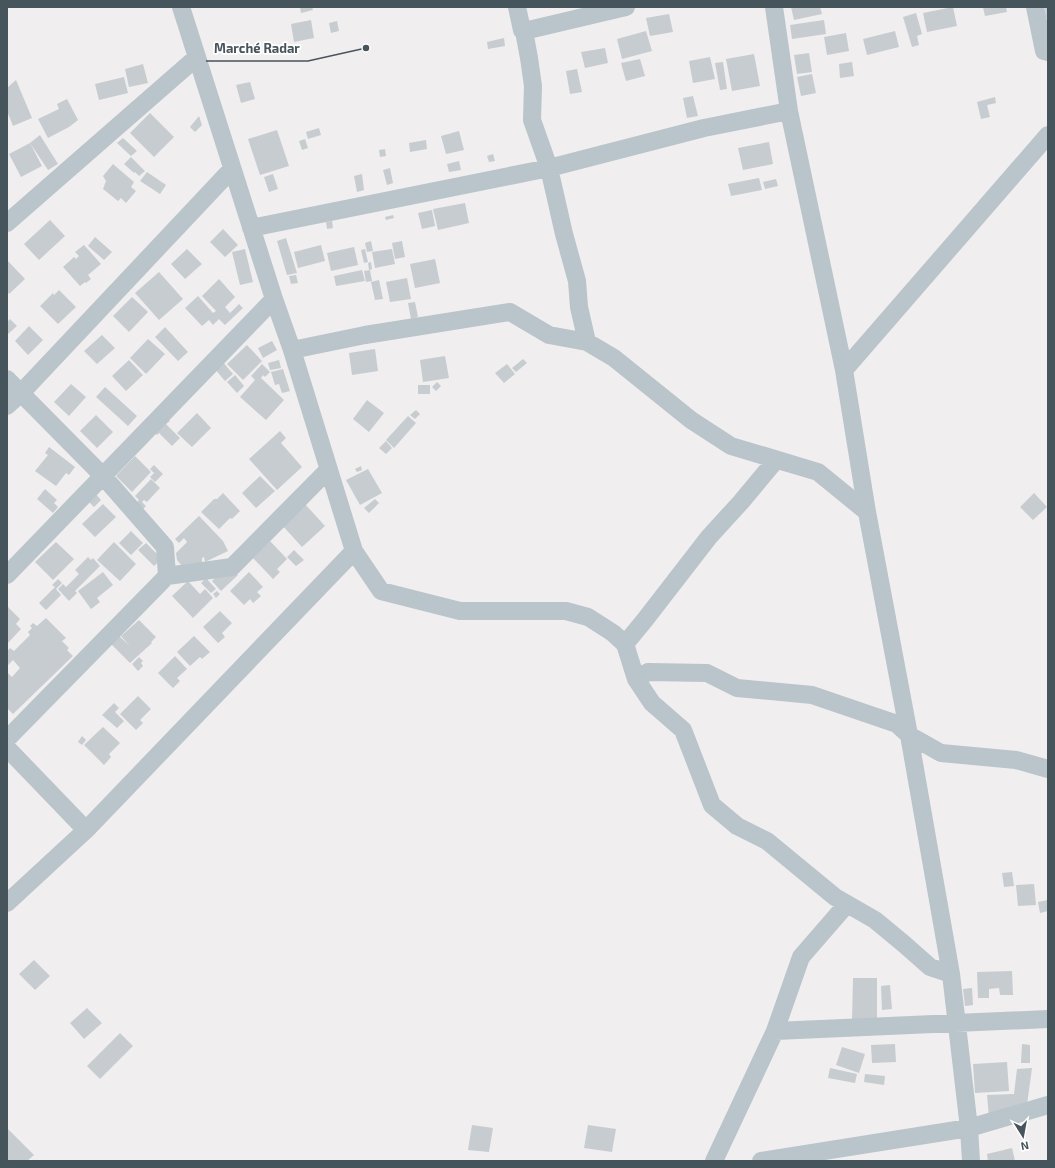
<svg xmlns="http://www.w3.org/2000/svg" width="1055" height="1168" font-family="'Exo 2',sans-serif">
<style>
.building{fill:#c7ccd0}
.lines{fill:none;stroke-linecap:round;stroke-linejoin:round}
.minor{stroke:#b9c4cb;stroke-width:18}
.leader{fill:none;stroke:#46545b;stroke-width:1.5}
.callout-dot{fill:#46545b;stroke:#fff;stroke-width:1.5}
.callout-label{font-size:13px;text-anchor:middle;font-weight:bold;fill:#46545b;stroke:#fff;stroke-width:3.5;stroke-linejoin:round;paint-order:stroke}
</style>
<rect width="100%" height="100%" fill="#f0eeee"/>
<path class="building" d="M300,7h12l1,3 -12,3z
M791,7h29l2,7 -28,6z
M953,7l4,19 -30,6 -4,-19z
M983,7h23l1,5 -22,4z
M1045,7h3v10l-2,1z
M916,13l6,21 -5,2 2,9 -7,2 -9,-30z
M669,14l4,18 -23,4 -4,-18z
M311,20l3,18 -20,4 -3,-18z
M824,20l2,14 -34,5 -2,-14z
M337,21l2,10 -8,2 -2,-10z
M646,31l6,20 -30,8 -5,-20z
M895,31l4,16 -32,8 -4,-16z
M846,33l3,18 -22,4 -3,-18z
M504,38l1,8 -17,3 -1,-7z
M605,48l3,15 -23,5 -4,-16z
M809,53l3,19 -15,2 -3,-19z
M754,54l6,32 -28,5 -6,-32z
M710,57l5,22 -22,4 -4,-22z
M640,59l5,17 -19,5 -5,-18z
M723,62l4,27 -7,1 -5,-27z
M852,62l2,14 -14,2 -1,-14z
M143,64l5,19 -19,4 -4,-18z
M577,69l5,23 -12,2 -4,-23z
M812,74l4,19 -15,3 -4,-19z
M124,77l4,16 -29,7 -4,-16z
M16,80l16,38 -19,8 -6,-15v-23z
M250,82l5,17 -14,4 -5,-18z
M693,96l5,20 -11,2 -4,-20z
M995,97l1,6 -9,2 3,12 -9,2 -4,-17z
M67,99l11,21 -9,7 -21,11 -10,-19 21,-10 -2,-5z
M150,113l24,24 -20,20 -24,-24z
M199,116l3,9 -7,7 -5,-5z
M319,128l2,7 -13,4 -2,-7z
M277,130l12,36 -29,9 -12,-36z
M459,131l5,19 -18,4 -5,-18z
M40,135l18,29 -10,6 -18,-27 12,23 -21,11 -12,-23 21,-11z
M123,138l14,13 -6,5 -14,-13z
M305,139l3,9 -6,2 -3,-9z
M426,140l1,9 -17,3 -1,-9z
M769,142l4,22 -30,6 -5,-22z
M385,149l1,7 -6,1 -1,-7z
M493,154l2,7 -6,1 -2,-6z
M131,157l14,14 -6,5 -4,-4 -1,1 -10,-9z
M459,161l2,9 -12,2 -2,-8z
M113,164l21,18 -3,5 5,4 -10,12 -5,-5 -3,3 -15,-12 3,-8 -3,-5z
M390,168l3,15 -6,2 -4,-15z
M147,172l19,13 -6,9 -20,-13z
M273,174l5,15 -9,3 -5,-15z
M362,174l2,16 -7,2 -3,-16z
M759,178l3,12 -31,6 -3,-12z
M776,179l2,7 -13,3 -2,-7z
M465,203l4,20 -31,7 -5,-21z
M432,210l3,16 -13,3 -4,-16z
M393,215l1,3 -8,2 -1,-3z
M50,220l15,16 -26,24 -15,-16z
M332,221l1,7 -6,1 -1,-7z
M223,229l15,16 -13,12 -15,-15z
M95,237l17,15 -8,8 -16,-14z
M286,238l11,35 -10,2 -10,-34z
M371,241l2,10 -6,1 -2,-9z
M402,241l3,16 -10,2 -3,-16z
M84,245l17,19 -13,11 3,4 -5,4 -1,-1 -5,4 -17,-19 11,-10 2,2 3,-3 -4,-4z
M321,245l4,16 -27,7 -4,-16z
M354,247l4,18 -27,6 -4,-18z
M187,249l15,15 -17,15 -14,-15z
M245,249l8,33 -13,3 -8,-33z
M365,249l3,13 -4,1 -3,-13z
M392,249l3,15 -20,4 -3,-16z
M435,259l5,24 -25,5 -5,-24z
M7,260l18,19 -16,15 -2,-3z
M371,262l1,7 -3,1 -1,-7z
M362,270l3,11 -29,5 -2,-10z
M370,270l2,11 -6,1 -2,-11z
M159,272l24,27 -24,21 -24,-27z
M296,275l2,8 -7,1 -2,-8z
M407,278l4,21 -21,3 -4,-20z
M219,279l16,18 -10,10 5,6 9,-9 4,4 -18,17 -6,-6 -6,6 -4,-5 -7,6 -17,-18 13,-12 15,17 3,-2 -14,-15z
M379,280l4,19 -8,1 -4,-18z
M59,290l17,17 -18,17 -18,-18 13,-13 1,2z
M132,297l16,15 -19,20 -16,-16z
M415,302l3,15 -7,2 -3,-16z
M10,319l7,7 -9,8 -1,-1v-11z
M29,326l14,14 -15,15 -13,-14z
M165,327l23,25 -10,9 -23,-24z
M102,335l13,13 -18,16 -13,-13z
M148,339l17,15 -19,20 -16,-16z
M272,341l5,9 -14,8 -5,-10z
M247,345l15,16 -19,19 -16,-16z
M375,349l3,22 -26,4 -3,-22z
M445,356l4,22 -26,4 -3,-22z
M523,359l4,4 -11,9 -4,-4z
M129,360l14,15 -17,16 -14,-15z
M279,360l2,8 -11,2 -2,-7z
M222,361l11,13 -8,7 -11,-13z
M262,364l8,8 -5,5 -2,-2 -2,3 23,22 -18,20 -26,-23 15,-17 -4,-4z
M507,364l8,10 -11,9 -9,-10z
M283,369l7,22 -8,2 -3,-9 -4,1 -4,-13z
M235,375l9,11 -7,7 -10,-11z
M437,382l4,4 -5,5 -4,-4z
M71,384l15,13 -17,19 -15,-14z
M418,385h12v9h-12z
M105,387l32,29 -9,10 -32,-29z
M367,400l17,13 -15,19 -16,-13z
M416,410l4,4 -5,5 -5,-4z
M197,413l14,15 -19,19 -15,-14z
M96,415l17,17 -16,16 -17,-17z
M165,416l5,5 -4,3 14,14 -8,8 -13,-13 -2,2 -6,-6z
M408,416l8,7 -22,25 -8,-8z
M280,431l6,7 -5,5 21,24 -25,23 -28,-31z
M386,441l6,7 -6,6 -7,-6z
M49,447l26,20 -6,8 -3,-2 -10,13 -21,-15 13,-16 -3,-2z
M135,456l16,16 -19,20 -16,-16z
M154,465l9,9 -8,8 -5,-5 4,-4 -4,-4z
M361,466l1,4 -5,2 -2,-3z
M368,469l14,24 -22,12 -14,-25z
M260,476l15,15 -19,17 -14,-15z
M151,479l9,9 -13,14 -3,-2 -2,2 4,4 -3,3 -7,-6 3,-3 -4,-4z
M45,489l12,11 -3,3 4,4 -5,6 -16,-14z
M95,493l6,7 -7,7 -7,-7z
M223,493l17,18 -8,8 -2,-1 -11,11 -18,-17 13,-13h3z
M1034,493l13,14 -14,13 -13,-13z
M375,499l4,4 -10,10 -5,-5z
M304,503l21,23 -23,21 -21,-23z
M103,504l13,13 -21,20 -13,-13z
M199,516l24,25 5,10 -23,11 -1,-5 -2,1v5l-20,3 -5,-6 -1,-7 11,-11 -3,-4 -5,5 -4,-4z
M131,531l12,12 -12,12 -12,-12z
M270,541l17,18 -10,10 3,3 -7,7 -20,-21z
M56,542l18,17 -21,21 -18,-18z
M114,542l22,22 -16,17 -23,-21z
M146,543l16,16 -8,7 -16,-16z
M294,550l10,10 -8,6 -9,-9z
M88,557l3,3 2,-2 7,8 -25,25 2,2 -8,8 -11,-12 5,-5 3,3 13,-13 -4,-4z
M231,568l7,7 -17,16 -9,-10 6,-6z
M103,572l10,13 -16,13 3,4 -9,7 -13,-18z
M249,572l14,15 -6,5 4,4 -8,7 -3,-4 -6,6 -14,-14z
M206,578l10,11 -5,4 -10,-10z
M58,579l4,4 -6,6 5,6 -15,15 -7,-7 16,-16 -3,-2z
M188,581l12,13 5,-5 8,9 -20,20 -21,-22z
M217,591l3,3 -4,4 -3,-4z
M8,607l12,12 -4,5 5,5 -14,15v-36z
M220,611l12,12 -10,10 3,4 -7,6 -15,-16z
M46,618l20,20 -4,3 7,7 -2,2 6,6 -60,58 -6,-6v-36l5,5 8,-9 -7,-8 -6,6v-15l3,-3 4,3 16,-16 -2,-3 4,-4 -2,-2 3,-3 4,3z
M139,620l17,17 -5,5 1,1 -22,20 -22,-22 8,-8 14,13 -9,-10z
M194,636l16,16 -8,7 -2,-2 -10,9 -13,-14z
M175,656l12,13 -10,9 3,3 -7,7 -15,-15z
M139,657l4,4 -2,2 2,3 -5,5 -6,-7z
M138,696l13,13 -11,11 3,3 -7,7 -16,-16z
M114,703l5,5 -4,4 9,9 -7,7 -15,-13z
M103,727l17,16 -11,11 2,3 -7,8 -20,-20z
M82,736l4,4 -4,5 -4,-3z
M1012,872l2,14 -10,1 -2,-14z
M1034,884l2,21 -18,1 -2,-21z
M1048,900v11l-8,2 -2,-11z
M34,960l16,16 -15,14 -16,-16z
M1012,971l1,24h-13l-1,-7 -10,1v9h-11l-1,-26z
M853,978h24v44l-25,-1z
M890,985l2,24 -10,1 -1,-24z
M972,988l1,17 -8,1 -2,-17z
M87,1008l15,15 -18,16 -14,-16z
M120,1033l13,13 -33,33 -13,-13z
M895,1044l1,18 -24,1 -1,-18z
M1022,1044l8,1v18h-9z
M842,1047l23,7 -6,19 -23,-8z
M1007,1062l2,29 -34,2 -2,-29z
M830,1068l27,6 -2,9 -27,-5z
M1032,1068l-5,37 -38,13 -2,-23 27,-1 3,-25z
M865,1074l20,2 -1,9 -20,-3z
M472,1125l21,3 -4,24 -21,-2z
M588,1125l28,4 -4,23 -28,-4z
M8,1129l26,26 -7,6h-20v-31z
M1012,1148l3,13h-27l-1,-7z"/>
<g class="lines">
<path class="minor" d="M181,7l93,292 18,51 62,201 27,40 79,20h106l22,6 25,16 12,11
M517,7l5,23 2,1 102,-24
M774,7l15,104 55,259 23,142 42,223 42,239 18,154 2,33
M1035,7l9,44 4,1
M524,31l5,27 4,28 -1,34 17,48 15,66 13,47 2,26 8,35
M7,223l190,-166
M251,228l298,-60 155,-40 85,-17
M292,350l73,-15 145,-23 39,23 38,7 27,16 77,62 40,26 87,26 49,40
M844,370l204,-235
M7,379l96,97 62,71 2,29
M7,406l14,-13 211,-224
M776,460l-35,42 -32,35 -65,84 -19,23 11,35 16,24 31,27 29,75 25,21 30,15 68,56 40,23 29,24 26,23 21,7
M7,575l267,-276
M636,679l12,-7 59,1 30,15 75,7 85,29 12,11 32,18 75,7 32,9
M7,739l160,-163 65,-9 96,-97
M7,748l79,82
M7,903l79,-73 268,-279
M775,1031l273,-12
M714,1161l61,-130 26,-74 46,-53
M761,1161l208,-33 79,-23"/>
</g>
<path class="leader" d="M366 48L308 61H206"/>
<circle class="callout-dot" cx="366" cy="48" r="4"/>
<g class="callout-label">
<text x="257" y="53">Marché Radar</text>
</g>
<rect width="1055" height="1168" fill="none" stroke="#46545b" stroke-width="16"/>
<g transform="translate(1023 1136) rotate(169)" stroke="#ffffff" stroke-width="3" paint-order="stroke">
<path d="M0-3L7 15L0 10L-7 15Z" fill="#46545b"/>
<text y="-6" font-size="11" font-weight="bold" text-anchor="middle" fill="#46545b">N</text>
</g>
</svg>
